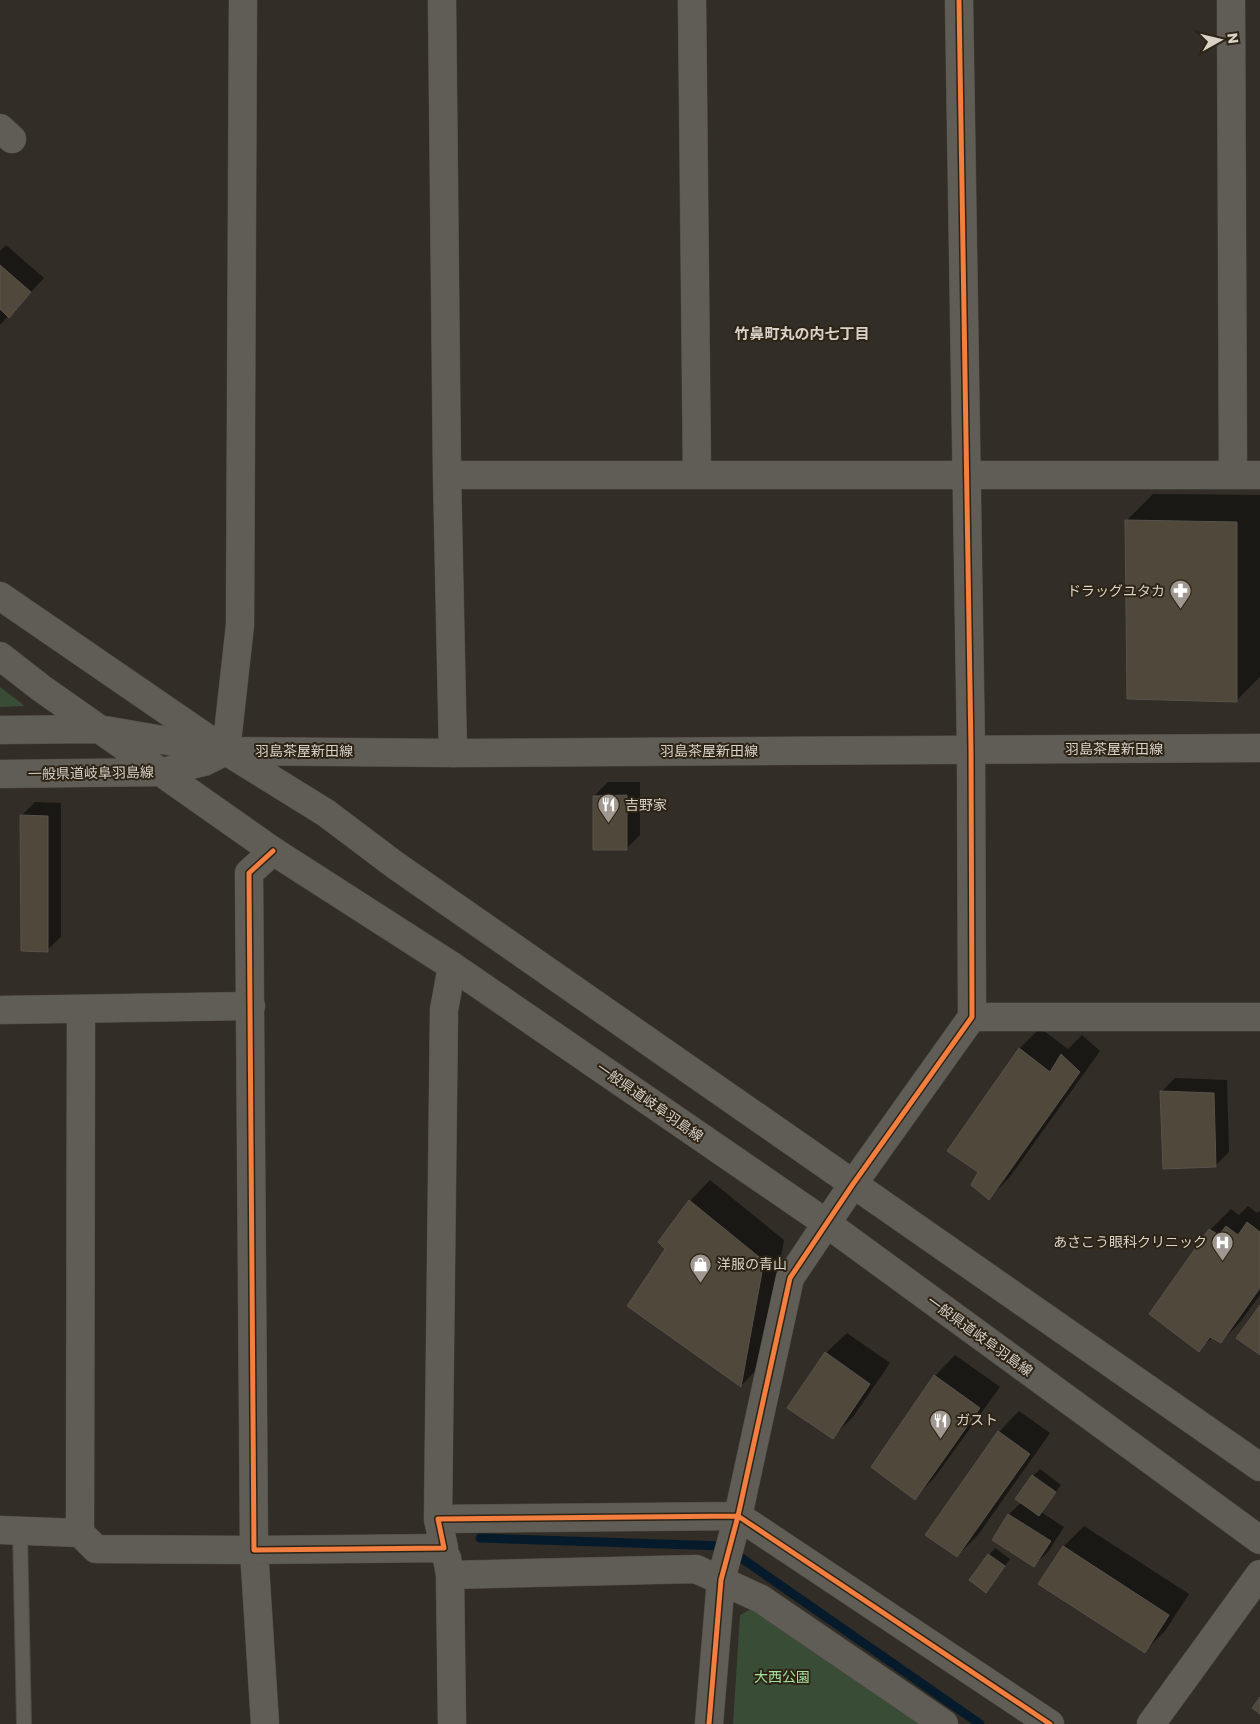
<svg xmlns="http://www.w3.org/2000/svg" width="1260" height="1724" font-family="Poppins,'Noto Sans JP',sans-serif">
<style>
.green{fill:#394c36}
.shadow{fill:#0007}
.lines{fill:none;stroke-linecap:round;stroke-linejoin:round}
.stream{stroke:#051b2b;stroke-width:9}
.building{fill:#50483a;stroke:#56524c}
.lane-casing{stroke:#4f4a43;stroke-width:16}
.street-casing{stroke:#4f4a43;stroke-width:29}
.secondary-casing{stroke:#4f4a43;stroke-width:29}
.lane{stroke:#605c56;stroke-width:14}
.street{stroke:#605c56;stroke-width:28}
.secondary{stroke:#605c56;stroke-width:28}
.cycleway-casing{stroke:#2e2416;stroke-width:8}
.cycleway{stroke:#f27e40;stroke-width:5}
.labels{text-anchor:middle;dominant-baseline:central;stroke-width:4;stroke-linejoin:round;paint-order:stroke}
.poi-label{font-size:14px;fill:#d8d2c9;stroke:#2e2416;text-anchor:start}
.street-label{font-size:14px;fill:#d8d2c9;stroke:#2e2416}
.park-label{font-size:14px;fill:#a5e09f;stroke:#2e2416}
.neighbourhood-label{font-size:15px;font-weight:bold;fill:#d8d2c9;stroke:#2e2416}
</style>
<rect width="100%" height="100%" fill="#322d26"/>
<path class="green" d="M0,687l25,19 -25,1z
M759,1605l164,119h-190l7,-109z"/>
<path class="shadow" d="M6,245l38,33 -44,47v-74z
M1153,494l107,1v182l-23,23 -111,-179z
M608,782h32v53l-14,14 -32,-53z
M35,802l26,1v134l-14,13 -26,-134z
M1040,1028l28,21 14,-14 18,16 -91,127 -20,20 31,-150z
M1175,1078l52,2 2,72 -14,14 -54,-74z
M710,1180l74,60 -23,125 -20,21 -74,-137 23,-48z
M1248,1206l9,7 3,-2v84l-19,26 -20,21 -8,-5 -15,14 12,-121 21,-21 8,6z
M847,1333l43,30 -37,54 -20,20 -7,-84z
M955,1355l45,32 -65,90 -20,21 20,-122z
M1019,1411l31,22 -72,102 -21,21 42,-124z
M1040,1469l21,16 -20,27 23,15 -16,25 -14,13 -40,-26 15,-25 13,-12 11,-26z
M1084,1526l105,68 -24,37 -20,20 -105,-68 24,-37z
M995,1548l15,11 -24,32 3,-36z"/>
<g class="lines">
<path class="stream" d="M480,1538l244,8 256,178"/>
</g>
<path class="building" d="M0,265l31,27 -22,26 -9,-9z
M1125,520l112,2v180l-110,-3z
M627,795v55h-34v-54z
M20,815l28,1v136l-27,-1z
M1019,1048l31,24 11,-18 19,18 -91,128 -18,-15 7,-13 -31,-21z
M1160,1091l54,2 2,74 -53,2z
M689,1200l75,61 -23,126 -114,-81 38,-57 -7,-7z
M1247,1222l13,10v56l-39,55 -11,-6 -11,15 -50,-38 60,-85 10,6 7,-9 12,9z
M1260,1305v50l-24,-17z
M825,1352l45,32 -37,55 -46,-31z
M934,1375l46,33 -65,92 -44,-33z
M998,1431l32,23 -73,103 -32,-22z
M1032,1475l24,17 -17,24 -24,-17z
M1008,1514l43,27 -17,26 -42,-27z
M1063,1546l106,69 -24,38 -107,-69z
M988,1554l17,12 -19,27 -17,-13z
M1260,1697v17l-8,-6z"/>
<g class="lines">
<defs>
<path id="lane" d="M20,1531l4,193"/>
<path id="street" d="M442,0l5,475 6,278
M692,0l5,475
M1231,0l2,475
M0,128l12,11
M447,475h813
M226,751l14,-126 3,-625
M273,851l-24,22 5,677 190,-2 -6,-29 300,-3 312,208
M0,1010l251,-4
M972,1017h288
M438,1519l6,-509 8,-44
M0,1530l80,3 16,16 158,1 11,174
M80,1533l1,-523
M447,1558l3,17 2,149
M450,1575l246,-6 65,30 183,125
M709,1724l12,-144 17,-64 52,-238 63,-94 119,-167 -1,-267 -12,-750
M1151,1724l109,-150"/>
<path id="secondary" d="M0,596l217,149
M0,656l41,32 232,163 179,115 374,257 434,317
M0,730l99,-1 127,22 100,62 69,52 865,602
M0,774l162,-2 42,-10 22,-11 227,2 807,-5"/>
</defs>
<use href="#lane" class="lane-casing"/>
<use href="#street" class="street-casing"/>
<use href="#secondary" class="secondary-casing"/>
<use href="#lane" class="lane"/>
<use href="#street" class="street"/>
<use href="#secondary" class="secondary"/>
<defs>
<path id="cycleway" d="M273,851l-24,22 5,677 190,-2 -6,-29 300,-3 312,208
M709,1724l12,-144 17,-64 52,-238 63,-94 119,-167 -1,-267 -12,-750"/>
</defs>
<use href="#cycleway" class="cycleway-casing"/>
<use href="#cycleway" class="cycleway"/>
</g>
<defs>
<symbol id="pharmacy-pin" viewBox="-11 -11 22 30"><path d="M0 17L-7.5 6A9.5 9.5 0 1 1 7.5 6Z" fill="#9e9890" stroke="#2e2416"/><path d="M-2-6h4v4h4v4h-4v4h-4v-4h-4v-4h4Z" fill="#fff"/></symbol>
<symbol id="restaurant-pin" viewBox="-11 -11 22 30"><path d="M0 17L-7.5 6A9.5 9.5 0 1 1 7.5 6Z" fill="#9e9890" stroke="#2e2416"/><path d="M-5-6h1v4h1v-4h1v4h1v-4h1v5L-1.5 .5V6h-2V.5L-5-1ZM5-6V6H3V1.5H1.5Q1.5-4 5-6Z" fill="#fff"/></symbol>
<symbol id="hospital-pin" viewBox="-11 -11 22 30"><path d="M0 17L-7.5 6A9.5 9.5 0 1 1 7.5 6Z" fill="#9e9890" stroke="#2e2416"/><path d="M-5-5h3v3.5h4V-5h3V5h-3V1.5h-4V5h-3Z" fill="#fff"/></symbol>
<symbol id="shop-pin" viewBox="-11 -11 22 30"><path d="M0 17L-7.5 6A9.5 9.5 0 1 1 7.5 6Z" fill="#9e9890" stroke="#2e2416"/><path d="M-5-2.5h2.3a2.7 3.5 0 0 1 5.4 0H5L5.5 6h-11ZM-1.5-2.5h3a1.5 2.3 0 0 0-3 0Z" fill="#fff"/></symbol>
</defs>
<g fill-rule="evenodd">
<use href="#pharmacy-pin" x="1168" y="578" width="25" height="34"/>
<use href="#restaurant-pin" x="596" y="792" width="25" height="34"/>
<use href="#hospital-pin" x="1210" y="1230" width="25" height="34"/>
<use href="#shop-pin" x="688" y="1252" width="25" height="34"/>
<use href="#restaurant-pin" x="928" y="1408" width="25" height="34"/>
</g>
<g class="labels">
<g class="poi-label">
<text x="1165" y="591" text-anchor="end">ドラッグユタカ</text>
<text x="625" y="805">吉野家</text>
<text x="1207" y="1242" text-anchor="end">あさこう眼科クリニック</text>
<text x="717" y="1264">洋服の青山</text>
<text x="956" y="1420">ガスト</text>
</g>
<g class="street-label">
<text x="1114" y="749">羽島茶屋新田線</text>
<text x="304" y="751">羽島茶屋新田線</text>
<text x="709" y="751">羽島茶屋新田線</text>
<text transform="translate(91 773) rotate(-1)">一般県道岐阜羽島線</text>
<text transform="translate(650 1102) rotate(35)">一般県道岐阜羽島線</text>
<text transform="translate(980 1336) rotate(36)">一般県道岐阜羽島線</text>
</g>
<g class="park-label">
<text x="782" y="1677">大西公園</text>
</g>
<g class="neighbourhood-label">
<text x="802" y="333">竹鼻町丸の内七丁目</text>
</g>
</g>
<g transform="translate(1220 40) rotate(82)" stroke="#2e2416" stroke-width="4" paint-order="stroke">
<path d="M0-4L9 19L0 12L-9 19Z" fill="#d8d2c9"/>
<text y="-8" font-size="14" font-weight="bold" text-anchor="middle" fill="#d8d2c9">N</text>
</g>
</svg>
